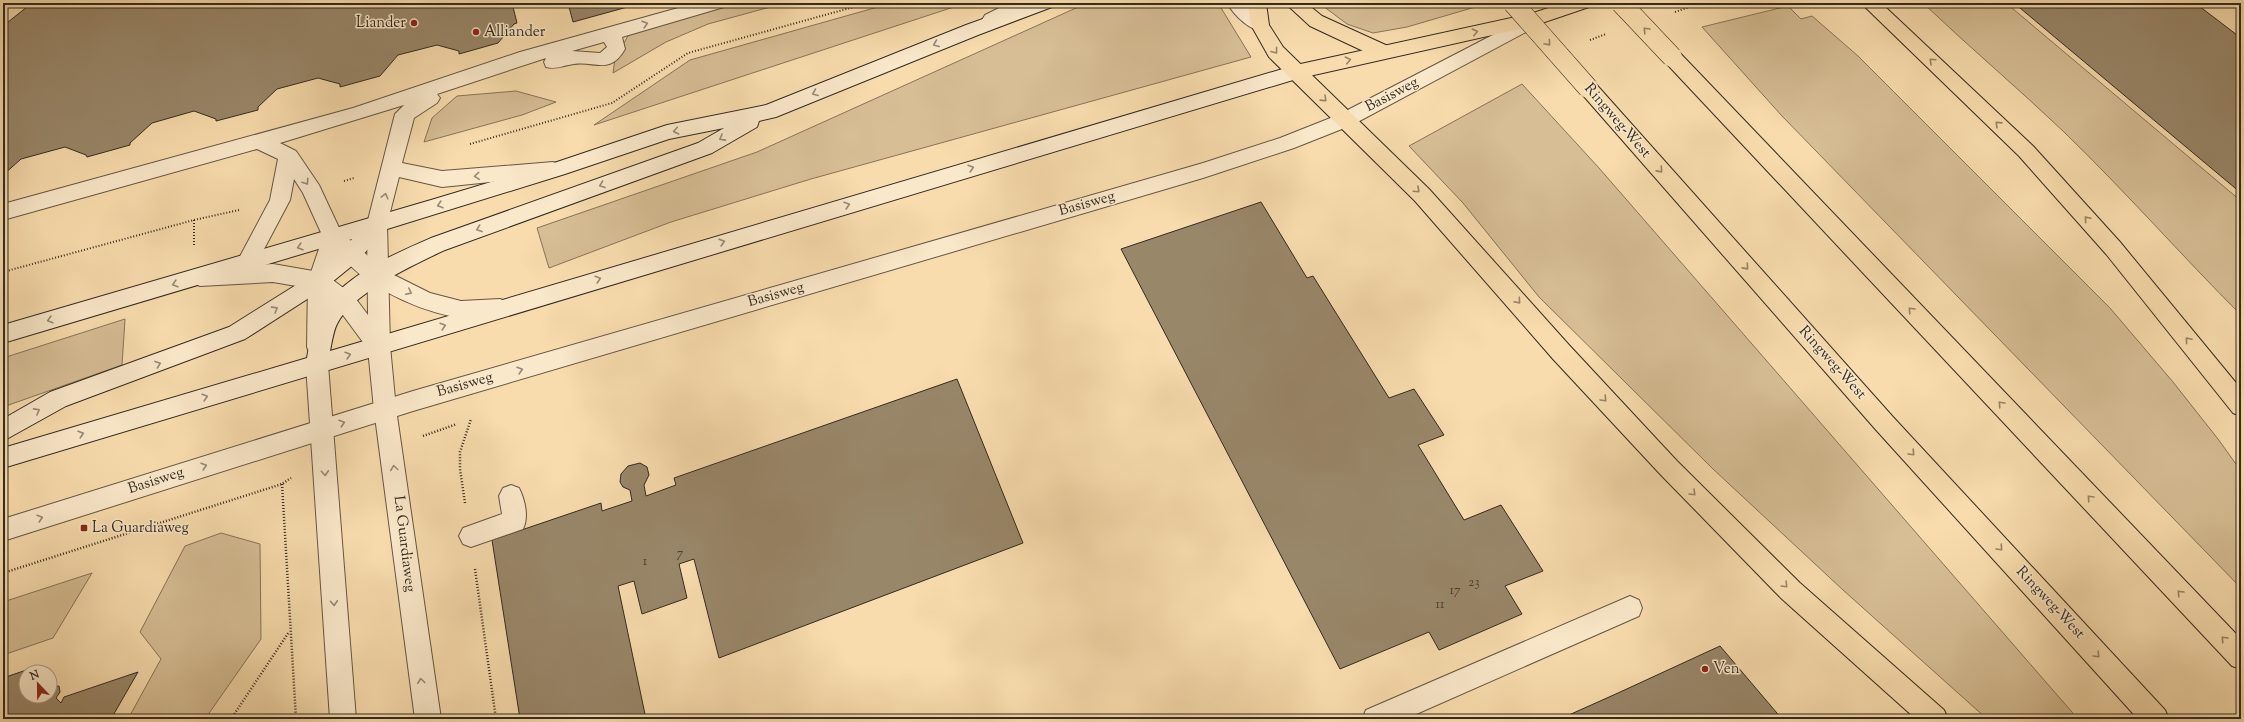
<svg xmlns="http://www.w3.org/2000/svg" width="2244" height="722" font-family="'Sorts Mill Goudy',serif">
<style>
.green{fill:#d7be95;stroke:#85745b}
.building{fill:#99876a;stroke:#332a21}
.lines{fill:none;stroke-linecap:round;stroke-linejoin:round}
.service-casing{stroke:#645644;stroke-width:2}
.minor-casing{stroke:#645644;stroke-width:2}
.secondary-casing{stroke:#332a21;stroke-width:2}
.primary-casing{stroke:#332a21;stroke-width:2}
.motorway-casing{stroke:#332a21;stroke-width:2}
.path-far1{stroke:#332a21;stroke-width:2;stroke-dasharray:1 2;stroke-linecap:butt}
.path{stroke:#332a21;stroke-width:2.5;stroke-dasharray:1 2;stroke-linecap:butt}
.service{fill:#fae8ca;fill-rule:evenodd}
.minor{fill:#fae8ca;fill-rule:evenodd}
.secondary{fill:#fae8ca;fill-rule:evenodd}
.primary{fill:#f8dcad;fill-rule:evenodd}
.motorway{fill:#f8dcad;fill-rule:evenodd}
.motorway-bridge-casing{stroke:#332a21;stroke-width:21;stroke-linecap:butt}
.motorway-bridge{stroke:#f8dcad;stroke-width:20}
.oneway{stroke:#968976}
.oneway2{stroke:#968367}
.poi-dot{fill:#8f2418;stroke:#fae8ca;stroke-width:1.5}
.labels{text-anchor:middle;dominant-baseline:central;stroke-width:3;stroke-linejoin:round;paint-order:stroke}
.number-label{font-size:13px;fill:#4c4133}
.poi-label{font-size:15px;fill:#332a21;stroke:#fae8ca;text-anchor:start}
.street-label{font-size:15px;fill:#332a21;stroke:#fae8ca}
</style>
<rect width="100%" height="100%" fill="#f8dcad"/>
<filter id="stains"><feTurbulence type="fractalNoise" baseFrequency=".005" numOctaves="4"/><feColorMatrix values="0 0 0 0 .2 0 0 0 0 .09 0 0 0 0 .02 0 0 0 .5 -.17"/></filter>
<radialGradient id="worn" r=".72"><stop offset=".6" stop-color="#630" stop-opacity="0"/><stop offset="1" stop-color="#630" stop-opacity=".3"/></radialGradient>
<path class="green" d="M737,3h48l-77,21 -42,18 -53,31 2,-14 14,-25z
M892,3h74l-372,122 96,-65z
M1087,3h131l33,54 -440,122 -140,43 -122,46 -12,-40 220,-76z
M1319,3h170l-82,24 -34,6 -26,-9z
M1923,3h83l235,198v114c-60,-60 -116,-124 -177,-183 -46,-44 -95,-85 -141,-129z
M1788,6l13,13 11,-3 46,40 252,252 63,74 45,57 23,32v117l-459,-472 -80,-89z
M1522,84l77,84 479,551h-91l-144,-129 -130,-121 -88,-87 -86,-85 -76,-94 -54,-57z
M516,91l40,11 -34,13 -98,27 8,-24 25,-22z
M125,319l-3,46 -119,42v-49z
M221,533l39,11 1,95 -56,80h-77l33,-60 -21,-27 45,-86z
M92,573l-39,65 -50,17v-53z"/>
<path class="building" d="M32,3h480l5,20 -3,1 -16,19 -39,11v-3l-22,-6 -39,10 -18,21 -40,11v-3l-22,-6 -41,11 -19,18v3l-42,11v-2l-22,-8 -42,12 -22,20v2l-43,12 -1,-2 -21,-8 -44,12 -18,16v-149z
M568,3h74l-69,19z
M2014,3h181l46,35v155z
M1261,202l46,76 6,-2 76,122 25,-9 30,46 -26,10 46,75 37,-15 42,66 -38,15 17,28 -83,36 -10,-18 -89,37 -219,-420z
M957,379l66,164 -304,115 -25,-99 -15,5 8,34 -45,16 -8,-33 -16,5 28,133h-126l-28,-179 109,-37 1,8 30,-10 -2,-11 -7,-3 -3,-5 1,-8 7,-8 12,-3 7,4 2,8 -5,10 2,11 30,-11 -2,-7z
M1720,646l62,73h-222l58,-26z
M38,666l-3,6h-9v24h24v-9l9,-1 1,6 -4,6 5,5 3,-6 74,-25 -27,47h-108v-41z"/>
<g class="lines">
<defs>
<path id="service" d="M696,3h31l-3,4 -102,30 3,12c-15,26 -29,12 -51,15 -10,1 -18,6 -28,3l-2,-5 2,-4 -109,36 3,4 -3,5 -23,15 -12,45 40,8 111,-9 7,3 3,5 -3,5 -118,12 -43,-10 -12,47 -3,6 -7,2 -7,-2 -3,-6 28,-110 9,-9 -124,38 16,8 23,34 22,47 43,38 46,23 31,8 39,-2 8,3 3,6 -3,6c-44,15 -101,-8 -138,-32 -11,-7 -22,-19 -32,-28l-8,27 -1,66 -3,7 -8,2 -8,-2 -3,-7 1,-66 15,-44 -20,-44 -9,-14 -4,21 -36,68 -7,2 -7,-2 -3,-6 33,-62 8,-41 -21,-10 -254,71v-16l350,-96 167,-56zM604,42l3,5 -7,6 -28,-2z
M1009,3h24l-3,4c-13,7 -31,22 -45,18l-3,-5 3,-5z
M1227,3h20l22,22 -3,5c-14,4 -32,-15 -39,-27z
M1533,14l6,1 3,5 -3,5 -187,100 -58,23 -91,30 -790,233 -410,130v-22l410,-128 790,-228 77,-25 58,-23z
M511,485l8,3c6,12 10,29 4,41l-52,18 -8,-3 -4,-8 4,-8 39,-14 -3,-18 4,-8z
M1630,596l9,4 3,8 -3,8 -234,103h-43l4,-9z"/>
<path id="minor" d="M377,216l7,2 3,6 3,122 6,63 45,310h-26l-41,-310 -6,-60 -31,-42 -23,-18 -41,-7 -73,4 -7,-3 -4,-6 4,-6 7,-3 73,-4 46,8 7,3 27,20 15,20 -1,-91 3,-6z
M317,356l8,2 3,7 28,354h-26l-24,-354 3,-7z"/>
<path id="secondary" d="M1027,3h28l-3,4 -74,28 -202,82 -17,4 -2,6 -45,26 -267,97c-30,14 -93,43 -108,74 -4,8 -5,18 -7,27l966,-286 7,2 2,5 -2,5 -1300,391v-20l304,-90c3,-18 7,-37 18,-52 25,-33 69,-52 106,-68l267,-95 26,-15 -55,11 -104,35 -181,56 -26,31 -32,26 -81,52 -179,67 -63,35v-22l47,-27 179,-65 83,-52 32,-26 8,-10 -349,104v-18l428,-125 123,-37 113,-38 99,-20 200,-80z"/>
<path id="primary" d="M1564,3h28l-3,4 -56,19 -237,53 -7,-2 -2,-5 2,-5 7,-2 234,-51z"/>
<path id="motorway" d="M1248,3h18l3,22 14,22 146,142 140,156 108,116 123,122 144,127 4,9h-32l-134,-120 -121,-124 -108,-116 -138,-158 -146,-144 -18,-32z
M1285,3h21l16,13 68,31 2,5 -2,5 -7,2 -7,-2 -66,-31z
M1861,3h20l152,143 87,96 121,147v27l-8,-3 -127,-159 -87,-98z
M1672,50l7,2 562,587v30l-9,-3 -567,-604 -2,-5 2,-5z
M1588,81l7,2 298,334 272,293 4,9h-31l-261,-288 -296,-338 -2,-5 2,-5z"/>
</defs>
<use href="#service" class="service-casing"/>
<use href="#minor" class="minor-casing"/>
<use href="#secondary" class="secondary-casing"/>
<use href="#primary" class="primary-casing"/>
<use href="#motorway" class="motorway-casing"/>
<path class="path-far1" d="M1675,12l26,-9
M1590,40l16,-6
M470,144l142,-41 76,-50 180,-50
M344,181l10,-3
M194,220v25
M3,272l191,-52 45,-10"/>
<path class="path" d="M423,436l34,-12
M282,484l14,235
M465,503l-5,-34v-17l11,-33
M475,569l21,150
M3,573l279,-89 9,-6
M231,719l58,-87"/>
<use href="#service" class="service"/>
<use href="#minor" class="minor"/>
<use href="#secondary" class="secondary"/>
<use href="#primary" class="primary"/>
<use href="#motorway" class="motorway"/>
<defs>
<path id="motorway-bridge" d="M1513,3l75,85
M1621,3l51,54"/>
</defs>
<use href="#motorway-bridge" class="motorway-bridge-casing"/>
<use href="#motorway-bridge" class="motorway-bridge"/>
</g>
<defs><path id="oneway-chevron" d="M-2-3.5L2.5 0L-2 3.5" fill="none" stroke-width="1.6" stroke-linecap="round" stroke-linejoin="round"/></defs>
<g class="oneway">
<use href="#oneway-chevron" transform="translate(645 24) rotate(-16)"/>
<use href="#oneway-chevron" transform="translate(936 44) rotate(158)"/>
<use href="#oneway-chevron" transform="translate(815 93) rotate(158)"/>
<use href="#oneway-chevron" transform="translate(676 131) rotate(169)"/>
<use href="#oneway-chevron" transform="translate(722 138) rotate(151)"/>
<use href="#oneway-chevron" transform="translate(971 168) rotate(-17)"/>
<use href="#oneway-chevron" transform="translate(477 176) rotate(175)"/>
<use href="#oneway-chevron" transform="translate(306 182) rotate(56)"/>
<use href="#oneway-chevron" transform="translate(602 185) rotate(160)"/>
<use href="#oneway-chevron" transform="translate(385 196) rotate(-76)"/>
<use href="#oneway-chevron" transform="translate(440 205) rotate(163)"/>
<use href="#oneway-chevron" transform="translate(847 205) rotate(-17)"/>
<use href="#oneway-chevron" transform="translate(479 229) rotate(160)"/>
<use href="#oneway-chevron" transform="translate(722 242) rotate(-17)"/>
<use href="#oneway-chevron" transform="translate(300 247) rotate(164)"/>
<use href="#oneway-chevron" transform="translate(598 279) rotate(-17)"/>
<use href="#oneway-chevron" transform="translate(175 284) rotate(164)"/>
<use href="#oneway-chevron" transform="translate(409 292) rotate(27)"/>
<use href="#oneway-chevron" transform="translate(275 309) rotate(-32)"/>
<use href="#oneway-chevron" transform="translate(50 320) rotate(164)"/>
<use href="#oneway-chevron" transform="translate(443 326) rotate(-17)"/>
<use href="#oneway-chevron" transform="translate(348 355) rotate(-17)"/>
<use href="#oneway-chevron" transform="translate(158 364) rotate(-20)"/>
<use href="#oneway-chevron" transform="translate(520 370) rotate(-16)"/>
<use href="#oneway-chevron" transform="translate(205 397) rotate(-16)"/>
<use href="#oneway-chevron" transform="translate(37 411) rotate(-29)"/>
<use href="#oneway-chevron" transform="translate(342 423) rotate(-18)"/>
<use href="#oneway-chevron" transform="translate(81 434) rotate(-17)"/>
<use href="#oneway-chevron" transform="translate(204 466) rotate(-17)"/>
<use href="#oneway-chevron" transform="translate(394 468) rotate(-98)"/>
<use href="#oneway-chevron" transform="translate(325 473) rotate(86)"/>
<use href="#oneway-chevron" transform="translate(40 518) rotate(-18)"/>
<use href="#oneway-chevron" transform="translate(334 603) rotate(86)"/>
<use href="#oneway-chevron" transform="translate(421 681) rotate(-97)"/>
</g>
<g class="oneway2">
<use href="#oneway-chevron" transform="translate(1646 30) rotate(-133)"/>
<use href="#oneway-chevron" transform="translate(1475 32) rotate(-12)"/>
<use href="#oneway-chevron" transform="translate(1548 43) rotate(49)"/>
<use href="#oneway-chevron" transform="translate(1275 51) rotate(52)"/>
<use href="#oneway-chevron" transform="translate(1348 60) rotate(-13)"/>
<use href="#oneway-chevron" transform="translate(1932 61) rotate(-137)"/>
<use href="#oneway-chevron" transform="translate(1324 99) rotate(44)"/>
<use href="#oneway-chevron" transform="translate(1998 124) rotate(-136)"/>
<use href="#oneway-chevron" transform="translate(1660 170) rotate(48)"/>
<use href="#oneway-chevron" transform="translate(1417 190) rotate(43)"/>
<use href="#oneway-chevron" transform="translate(2087 219) rotate(-131)"/>
<use href="#oneway-chevron" transform="translate(1746 267) rotate(48)"/>
<use href="#oneway-chevron" transform="translate(1518 301) rotate(49)"/>
<use href="#oneway-chevron" transform="translate(1911 310) rotate(-133)"/>
<use href="#oneway-chevron" transform="translate(2188 340) rotate(-130)"/>
<use href="#oneway-chevron" transform="translate(1604 399) rotate(47)"/>
<use href="#oneway-chevron" transform="translate(2001 404) rotate(-133)"/>
<use href="#oneway-chevron" transform="translate(1912 453) rotate(47)"/>
<use href="#oneway-chevron" transform="translate(1693 493) rotate(45)"/>
<use href="#oneway-chevron" transform="translate(2090 498) rotate(-133)"/>
<use href="#oneway-chevron" transform="translate(2000 548) rotate(47)"/>
<use href="#oneway-chevron" transform="translate(1785 585) rotate(45)"/>
<use href="#oneway-chevron" transform="translate(2180 593) rotate(-133)"/>
<use href="#oneway-chevron" transform="translate(2224 639) rotate(-133)"/>
<use href="#oneway-chevron" transform="translate(2097 655) rotate(47)"/>
</g>
<g class="poi-dot">
<circle cx="414" cy="23" r="4"/>
<circle cx="476" cy="32" r="4"/>
<rect x="80" y="524" width="8" height="8" rx="2"/>
<circle cx="1705" cy="669" r="4"/>
</g>
<g class="labels">
<g class="number-label">
<text x="680" y="554">7</text>
<text x="645" y="562">1</text>
<text x="1474" y="583">23</text>
<text x="1455" y="591">17</text>
<text x="1440" y="605">11</text>
</g>
<g class="poi-label">
<text x="406" y="23" text-anchor="end">Liander</text>
<text x="484" y="32">Alliander</text>
<text x="92" y="528">La Guardiaweg</text>
<text x="1713" y="669">Ven</text>
</g>
<g class="street-label">
<text transform="translate(1392 95) rotate(-28)">Basisweg</text>
<text transform="translate(1617 121) rotate(49)">Ringweg-West</text>
<text transform="translate(1087 204) rotate(-16)">Basisweg</text>
<text transform="translate(776 295) rotate(-16)">Basisweg</text>
<text transform="translate(1832 363) rotate(48)">Ringweg-West</text>
<text transform="translate(465 385) rotate(-16)">Basisweg</text>
<text transform="translate(156 481) rotate(-18)">Basisweg</text>
<text transform="translate(404 544) rotate(83)">La Guardiaweg</text>
<text transform="translate(2050 603) rotate(47)">Ringweg-West</text>
</g>
</g>
<rect width="2244" height="722" fill="none" stroke="#f8dcad" stroke-width="16"/>
<rect x="4" y="4" width="2236" height="714" fill="none" stroke="#332a21" stroke-width="2"/>
<rect x="8" y="8" width="2228" height="706" fill="none" stroke="#332a21"/>
<g transform="translate(38 684) rotate(338)"><circle r="19" fill="#fae8ca" stroke="#aa9c86"/>
<path d="M0-3L7 15L0 10L-7 15Z" fill="#8f2418"/>
<text y="-6" font-size="11" font-weight="bold" text-anchor="middle" fill="#332a21">N</text>
</g>
<rect width="100%" height="100%" filter="url(#stains)"/>
<rect width="100%" height="100%" fill="url(#worn)"/>
</svg>
